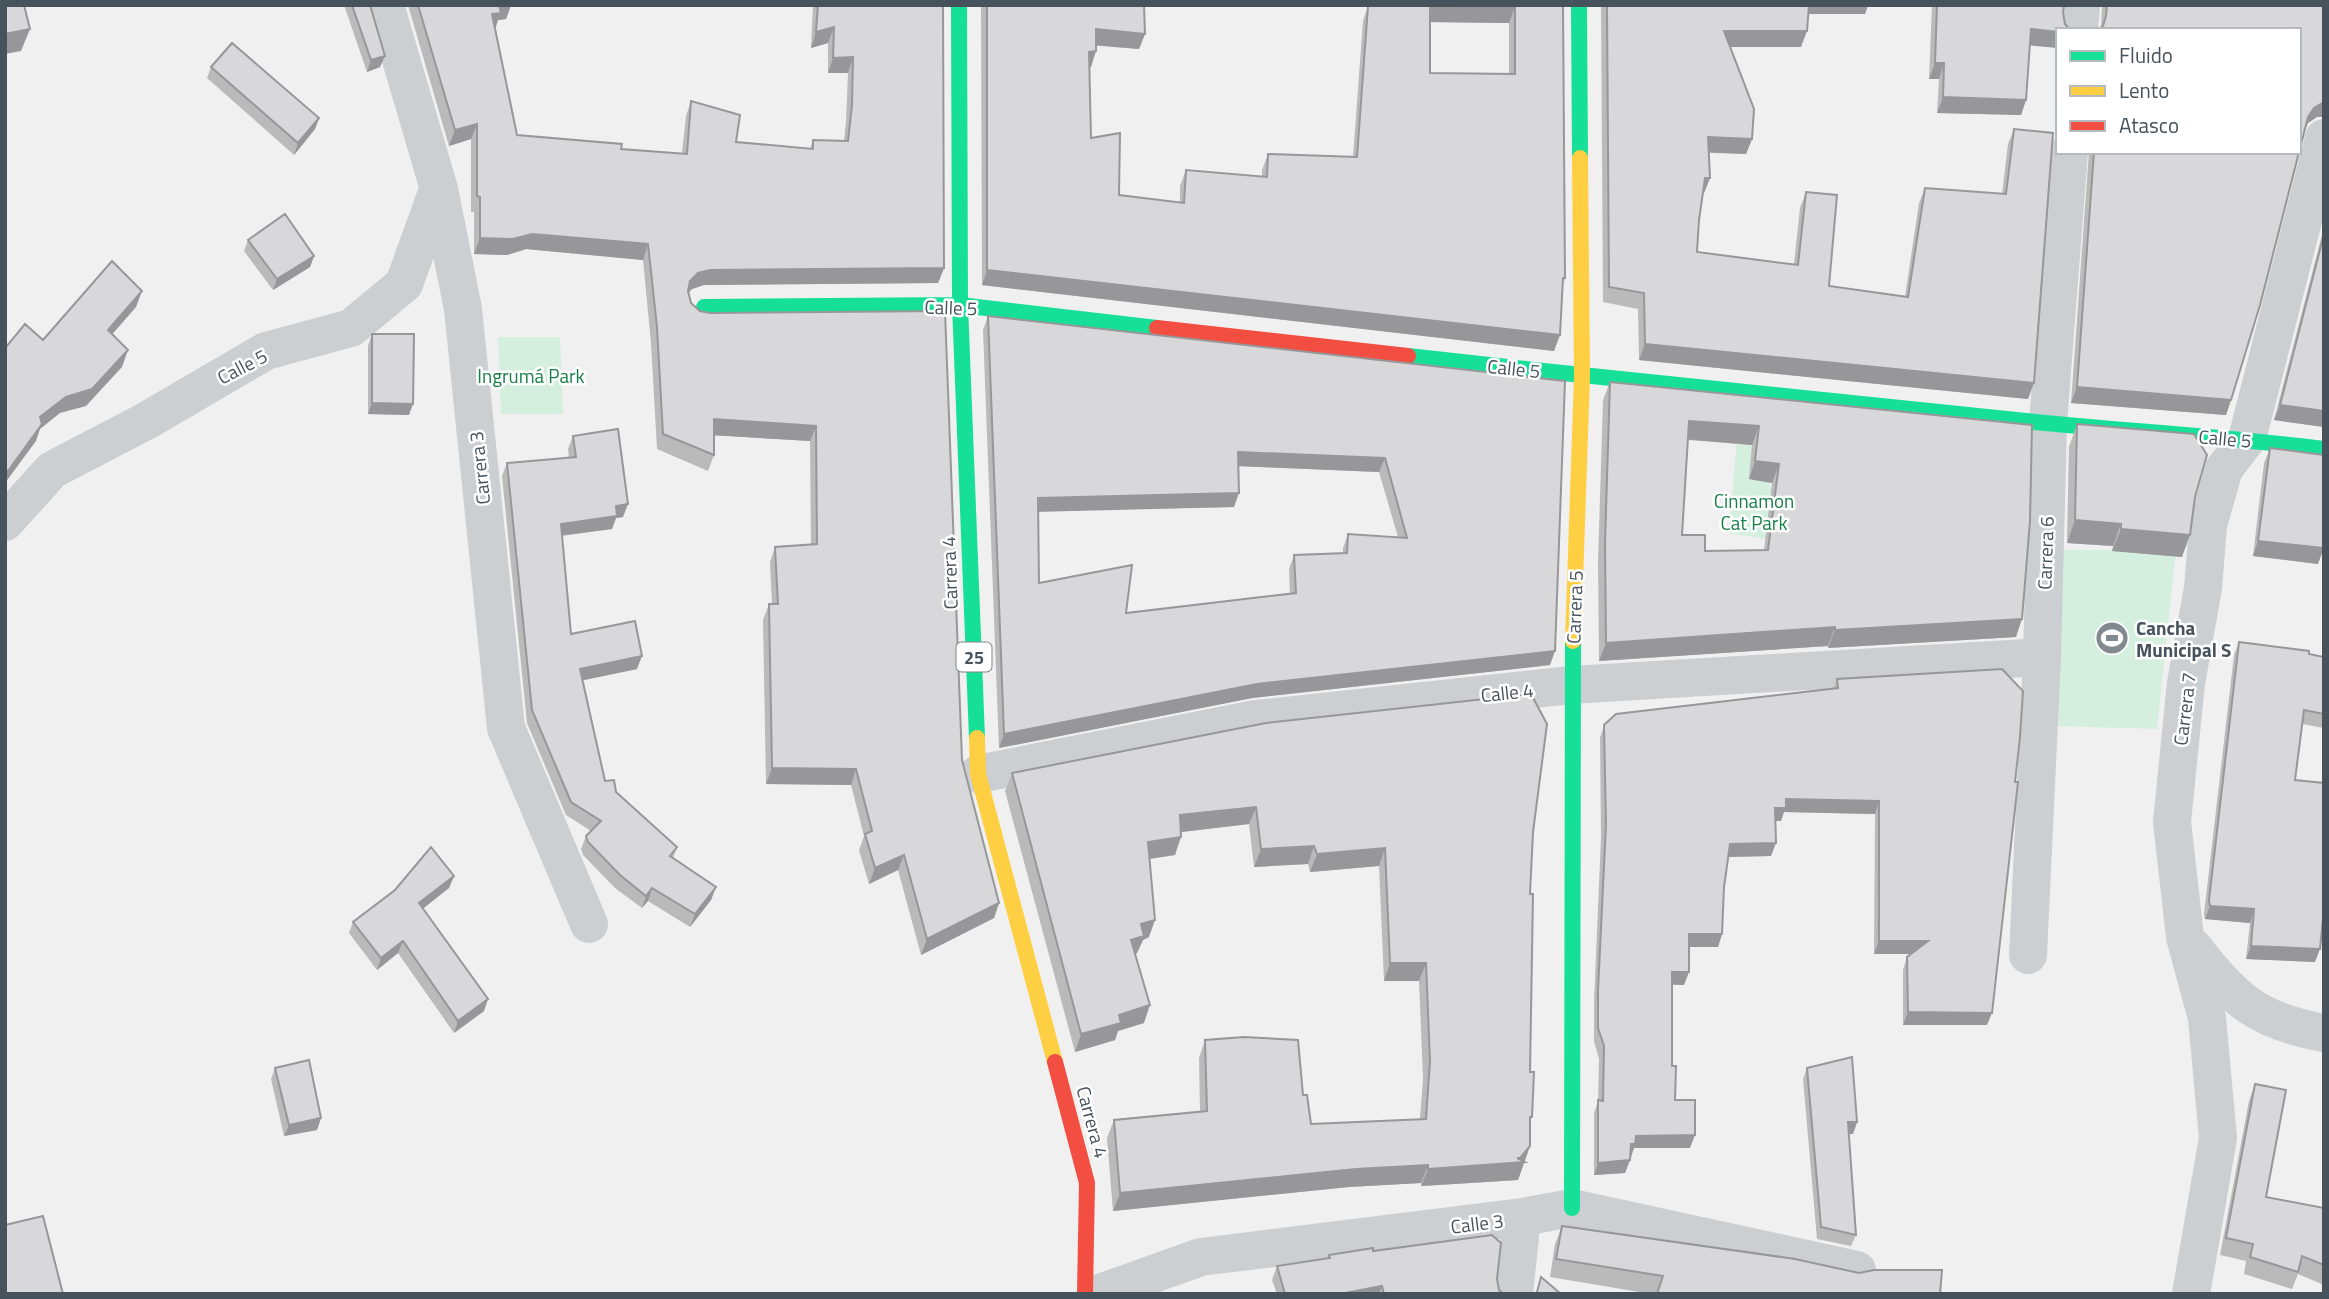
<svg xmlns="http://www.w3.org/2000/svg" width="2329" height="1299" font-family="'Titillium Web',sans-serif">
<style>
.green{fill:#d4efde}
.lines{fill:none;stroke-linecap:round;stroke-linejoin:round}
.street{stroke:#cbcfd1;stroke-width:38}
.fast{stroke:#16e098;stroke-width:16}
.slow{stroke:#ffcf43;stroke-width:16}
.jam{stroke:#f24e42;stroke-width:16}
.wall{fill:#bababb;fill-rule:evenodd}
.shaded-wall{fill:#979799}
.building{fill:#d8d8da;stroke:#979799;stroke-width:2;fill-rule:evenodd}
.labels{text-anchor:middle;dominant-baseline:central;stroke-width:5;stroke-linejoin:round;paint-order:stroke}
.shield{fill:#fff;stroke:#7e878d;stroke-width:2}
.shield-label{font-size:18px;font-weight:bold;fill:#47535c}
.street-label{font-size:19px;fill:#47535c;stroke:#fff}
.park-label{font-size:19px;fill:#177f47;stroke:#fff}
.poi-label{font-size:19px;font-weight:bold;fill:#47535c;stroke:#fff;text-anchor:start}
</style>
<rect width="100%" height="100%" fill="#f0f0f0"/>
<path class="green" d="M498,337h62l3,77h-62z
M1739,412l31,59v15l9,19 10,38 -60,-10z
M2063,550h113l-19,179 -105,-3z"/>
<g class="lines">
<path class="street" d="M385,5l54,184 24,120 43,419 83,196
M2079,30l2,-25
M5,522l47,-52 94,-49 120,-70 85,-23 53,-44 34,-94
M978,774l278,-55 315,-34 471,-28
M2193,947c41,52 63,74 131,86
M2028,955l14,-298 6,-234 21,-271
M1097,1294l104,-37 321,-40 50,-9 285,62
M1514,1294l8,-77
M2191,1294l27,-156 -11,-120 -22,-81 -13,-115 14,-139 17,-95 5,-63 16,-56 23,-30 77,-301"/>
<path class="fast" d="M959,5l1,300 17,433
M1579,5l1,153
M704,307l256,-2 197,23
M1408,356c212,24 424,46 637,67 93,9 186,14 279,26
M1572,1208l1,-567"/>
<path class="slow" d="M1573,641l9,-265 -2,-218
M977,738l1,36 77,288"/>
<path class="jam" d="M1157,328l251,28
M1055,1062l32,121 -2,111"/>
</g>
<path class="wall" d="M344,5h26l10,62 -13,5z
M408,5h103l-5,14 -8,1 -3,9 22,106 104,14 61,4 4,-37 5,-15 45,41 74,7 3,-9 31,1 2,-20 2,-48h-20v-30l-17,5 2,-43h130l1,263 -6,15 -234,2 -12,4 -4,4 3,10 9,8 10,2 235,-2 17,449 37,143 -5,15 -73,37 -23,-85 -29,14 -10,-34 5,-14 -13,-51 -85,-1 -3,-164 6,-16h3l-2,-42 5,-15 36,-3 -1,-103 -96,-6v20l-6,16 -51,-22 -6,-106 -8,-83 -117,-11 -19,6 -33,-1v-42h-3v-73l-22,7z
M981,5h163l1,29 -6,15 -43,-4 -5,22h-2l2,71 28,57 61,8v-17l6,-16 76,7v-7l6,-16 85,3 10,-136 5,-15 195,-1 2,273 -2,7 -9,66 -572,-66zM1430,22l79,1v51l-79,-1z
M1601,5h267l-3,9h-56l-8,33h-71l22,92 -6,15 -37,-1 1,25 -6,15 -1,1 -4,26 -2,32 97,12 6,-56 6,-16 23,94 76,11 14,-94 6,-15 77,6 6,-50 6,-15 14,270 -389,-39 -1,-51 -35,-7z
M1932,5h132l-34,40 -4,55 -5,15 -84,-2 2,-34h-10z
M2102,5h222v112h-7l-9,6 -2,4 -46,178 -34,110 -155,-12 18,-251h210v-122h-201l3,-2z
M211,67l108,51 -4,11 -21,26 -87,-77z
M2324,227v200l-50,-7z
M248,240l66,16 -4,11 -37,23 -29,-39z
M988,316l577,65 -15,284 -298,33 -253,50 -16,-418zM1239,466l140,6 19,65 -50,-3 -5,14v5l-49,2 -5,14 1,25 -164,19 -87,-30v-72l195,-4z
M372,334l37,81 -41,-1v-68z
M1610,382l422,43 -16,212 -188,11v-2l-229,15 -1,-99 5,-162zM1688,440l64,5 -3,34 23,4 -8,67 -59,1 -23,-16z
M2077,424l118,73 -13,60 -70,-6 1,-5 -46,-3 2,-96z
M573,436l50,81 -7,1 -4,11 -50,7 9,98 66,35 -55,11 23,101 72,66 -4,11 43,29 -5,13 -21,27 -42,-26 -6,7 -27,-20 -32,-33 -2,-6 5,-13 5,-5 -25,-16 -39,-92 -25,-247 5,-13 62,-5 -1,-9z
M2270,448l48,116 -65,-8 11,-93z
M2239,642l85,15v71l-22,-4 -7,56 20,182 -69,-3 4,-36 -45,-4 -1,-5 30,-259z
M1837,679l178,103 -28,243h-84v-55l4,-13 4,-3h-37l1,-140 -91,-2 -3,9h-6l-4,35 -43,1 -4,30 -2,47 -4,13h-29l-5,38h-12v81l3,34 15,48h-56l-9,25 -31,2v-62l4,-12 1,-42 -5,-18v-38l7,-166 -1,-99 4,-13 229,-36z
M1012,773l521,59 -3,62v252l-12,34 -97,6v-3l-72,4 -236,24 -6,-73 7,-18 86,-8 -1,-54 6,-18 98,55 8,29 109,-5 3,-40 -4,-98h-35l-5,-115 -69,6 -2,-8 -54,3 -5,-43 -68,8 -6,23 -26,4v78l-6,3 -6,13 -2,1 9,69 -26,8 -3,9 -40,12 -70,-261z
M454,876l-5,12 -26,20 61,103 -30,22 -56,-80 -21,17 -28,-37 4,-11z
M275,1068l46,50 -4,12 -33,6 -13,-57z
M1807,1068l50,54 -4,12h-4l7,101 -5,11 -34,-7 -14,-160z
M2255,1084l11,113 58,11v77l-26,-11 -6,15 -48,-15 2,-13 -26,-6 29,-154z
M1562,1226l378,68h-289l-101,-17 5,-33z
M1373,1251l124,28 2,11 4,4h-226l-5,-14 5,-14 50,-7 2,-4z"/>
<path class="shaded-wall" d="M499,5h12l-5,14 -8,1 -3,9 -3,-15z
M1807,5h61l-3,9h-61z
M1430,6l85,1 -6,16 -85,-1z
M834,27l-6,16 -17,5 5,-16z
M30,29l-9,22 -16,3v-20z
M1096,29l49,5 -6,15 -49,-4z
M2031,29l27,3v16l-33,-3z
M1724,31h83l-6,16h-82z
M1096,51l-5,16 -8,1 6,-16z
M385,56l-5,11 -13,5 4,-12z
M853,57l-5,16h-20l5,-15z
M1935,63h9l-5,16h-10z
M1943,97l83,3 -5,15 -84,-2z
M2324,102v15h-7l-9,6 -5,10 5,-16 6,-9z
M319,118l-4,11 -21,26 4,-12z
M477,124l-6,15 -22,7 6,-16z
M1708,137l44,2 -6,15 -43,-2z
M1705,178h5l-6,15 -5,1z
M532,234l116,10 -5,16 -117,-11 -19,6 -33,-1 6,-16z
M314,256l-4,11 -37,23 4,-11z
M944,268l-6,15 -234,2 -12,4 -7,8 5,-16 8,-8 12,-3z
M987,270l573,65 -6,16 -572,-66z
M142,291l-6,16 -34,39 6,-16z
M1645,344l389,39 -6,16 -389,-39z
M128,350l-6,17 -36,39 -26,7 -20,16 -4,12 -31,42v-8l35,-58z
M2077,387l154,13 -5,15 -155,-12z
M372,403l41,1 -4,11 -41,-1z
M2280,405l44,6v16l-50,-7z
M714,419l102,7 -6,15 -101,-6z
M1689,421l70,5 -7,19 -69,-6z
M1238,452l147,6 -6,14 -146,-6z
M1755,461l24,3 -7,19 -23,-4z
M1239,493l-5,14 -201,5 5,-14z
M628,504l-5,13 -7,1 -4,11 -56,7 5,-12 55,-18z
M2075,520l46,4 -8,22 -46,-3z
M2121,529l69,6 -8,22 -70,-6z
M2258,541l66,7 -6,16 -65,-8z
M2022,619l-6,18 -188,11 7,-18z
M1835,627l-7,19 -229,15 7,-18z
M1555,651l-5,14 -298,33 -253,50 5,-14 253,-50z
M642,656l-5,13 -62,13 5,-13z
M772,768l84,1 -5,16 -85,-1z
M1786,799l93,2 -4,13 -91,-2 -3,9h-11l5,-13z
M1256,807l-7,17 -76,9 7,-18z
M1181,837l-6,18 -34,5 7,-18z
M1776,843l-5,13 -46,1 5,-13z
M1314,846l-6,18 -54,3 7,-18z
M1385,848l-6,18 -69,6 7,-18z
M904,855l-6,15 -29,14 6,-16z
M454,876l-5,12 -34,27 4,-12z
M716,887l-5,13 -21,27 5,-13z
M652,888l-4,13 -6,7 4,-12z
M999,903l-5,15 -73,37 6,-16z
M2210,906l44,3 -4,14 -45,-4z
M1155,920l-6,17 -6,3 -6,13 -12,5 6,-18 10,-16z
M1689,934h33l-4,13h-34z
M403,941l-5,12 -21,17 4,-12z
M1879,941h49l-5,13h-49z
M2251,946l69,3 -5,13 -69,-3z
M1390,963h36l-7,18h-35z
M1672,972h17l-5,13 -16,-1z
M488,999l-4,12 -30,22 4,-12z
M1150,1005l-6,18 -26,8 -3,9 -40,12 6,-18 38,-19z
M1908,1012l84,1 -5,12h-84z
M321,1118l-4,12 -33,6 5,-11z
M1848,1122h9l-4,12h-9z
M1695,1135l-5,13h-56l-3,9v-13l5,-8z
M1530,1146l-12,34 -97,6 7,-17z
M1630,1160l-5,13 -31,2 4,-12z
M1428,1165l-7,18 -72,4 -236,24 7,-18 236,-24z
M1382,1286l-3,8h-39z"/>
<path class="building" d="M5,5h19l6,24 -25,5z
M352,5h18l15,51 -14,4z
M418,5h81l2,8 -9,1 25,121 105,9 -1,5 66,5 4,-53 49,14 -4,27 77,7v-9l35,1 4,-36 1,-48 -20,1 1,-31 -18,5 2,-27h125l1,263 -234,2 -12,3 -8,8 -2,10 3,12 9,8 10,2 235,-2 17,449 37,143 -72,36 -23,-84 -29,13 -10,-34 7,-3 -16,-62 -84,-1 -3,-164h9l-3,-57 42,-3 -1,-118 -102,-7v36l-51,-21 -6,-107 -9,-83 -116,-10 -19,5 -33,-1v-41l-3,-1v-72l-22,6z
M987,5h157l1,29 -49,-5v22l-7,1 2,86 29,-5 -1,62 65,8 2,-33 81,7 1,-23 89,3 11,-151 195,-1 2,273h-2l-3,57 -573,-65zM1430,6l85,1v67l-85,-1z
M1607,5h202l-2,26h-83l30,78 -2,30 -44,-2 2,41h-5l-6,42 -2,32 101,13 8,-73 31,3 -8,91 79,11 17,-109 81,6 8,-65 39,4 -19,250 -389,-39 -1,-51 -35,-6z
M1937,5h127l-1,8 2,11 5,6h-12v2l-27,-3 -5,71 -83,-3 1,-34h-9z
M2107,5h217v97l-10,6 -6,9 -48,188 -29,95 -154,-13 17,-235h205v-122h-201l5,-4 3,-10z
M232,43l87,75 -21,25 -87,-76z
M285,214l29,42 -37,23 -29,-39z
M2324,234v177l-44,-6z
M112,261l30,30 -34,39 20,20 -36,39 -26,8 -26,20 2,7 -37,51v-127l20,-24 18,16z
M988,316l577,65 -10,270 -298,33 -253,50zM1238,452l147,6 22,80 -59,-4 -1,19 -53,2 2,38 -170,20 6,-48 -93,18 -1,-85 201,-5z
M372,334h42l-1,70 -41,-1z
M1610,382l422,43 -2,96 -8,98 -187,11v-3l-229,16 -1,-100zM1689,421l70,5 -4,35 24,3 -11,86 -63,1v-16h-23z
M2077,424l117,10 13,21 -12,42 -5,38 -69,-6v-5l-46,-4z
M618,429l10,75 -12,2 1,10 -56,8 10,110 64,-13 7,35 -62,13 25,112 9,-1 2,12 61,55 -7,9 46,31 -21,27 -43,-26 -6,8 -26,-21 -32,-33 -2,-6 15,-15 -30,-19 -39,-92 -25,-247 69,-6 -3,-21z
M2270,448l54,7v93l-66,-7z
M2239,642l70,9v3l15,3v57l-20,-4 -9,70 29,3v125l-4,41 -69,-3 3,-37 -44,-3 -1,-6z
M2002,669l21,22 -3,46 -5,45h3l-26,231 -84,-1 -1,-55 21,-16h-49v-140l-93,-2v9h-11l1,35 -46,1 -6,43 -2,47h-33v38h-17v94h4l-1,34h20v35l-59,1 -1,8h-4l-1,16 -32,3v-63l5,1 1,-55 -6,-18v-37l8,-167 -2,-99 12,-11 222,-26 -1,-9z
M1531,694l16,30 -14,108 -3,62h3l-3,178h4l-2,45h-2v29l-10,12h-3l8,4 -97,7v-4l-72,4 -236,24 -6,-73 93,-9 -2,-71 39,-3 54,3 5,55h4l4,29 115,-5 4,-58 -4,-98h-36l-5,-115 -68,6 -3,-8 -53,3 -5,-42 -76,8 1,22 -33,5 7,78 -14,4 3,12 -13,4 19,65 -31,10 2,8 -40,11 -69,-261 254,-50z
M431,847l23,29 -35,27 69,96 -30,22 -55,-80 -22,17 -28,-36 42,-32z
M1852,1057l5,65h-9l8,113 -35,-8 -14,-159z
M309,1060l12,58 -32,7 -14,-57z
M2255,1084l31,6 -20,107 58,11v57l-22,-9 -4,16 -48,-15 3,-13 -27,-6z
M43,1216l20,78h-58v-69z
M1562,1226l233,33 64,14 15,-3h68l-2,24h-283l6,-18 -107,-17z
M1492,1235l9,8 -4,36 2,11 4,4h-119l-2,-8 -42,8h-55l-8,-28 53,-8 -1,-3 44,-7v3z
M1541,1277l20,17h-25l1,-2z"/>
<defs>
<symbol id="stadium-disc" viewBox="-11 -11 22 22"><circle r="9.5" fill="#828a90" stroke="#fff"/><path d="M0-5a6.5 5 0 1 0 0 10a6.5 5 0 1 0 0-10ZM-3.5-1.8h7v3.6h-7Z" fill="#fff"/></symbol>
</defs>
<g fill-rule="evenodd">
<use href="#stadium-disc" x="2093" y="619" width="38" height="38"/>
</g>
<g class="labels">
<rect class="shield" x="956.5" y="642.5" width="35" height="29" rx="5"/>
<g class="shield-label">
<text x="974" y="657">25</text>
</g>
<g class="street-label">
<text transform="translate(951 307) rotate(2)">Calle 5</text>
<text transform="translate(242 366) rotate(-28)">Calle 5</text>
<text transform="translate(1514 368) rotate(6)">Calle 5</text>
<text transform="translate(2225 438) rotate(5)">Calle 5</text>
<text transform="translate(479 468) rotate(-96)">Carrera 3</text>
<text transform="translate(2045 553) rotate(-88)">Carrera 6</text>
<text transform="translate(949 573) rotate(-92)">Carrera 4</text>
<text transform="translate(1574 607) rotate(-88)">Carrera 5</text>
<text transform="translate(1507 692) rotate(-6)">Calle 4</text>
<text transform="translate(2184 709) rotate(-83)">Carrera 7</text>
<text transform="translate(1093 1122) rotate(75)">Carrera 4</text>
<text transform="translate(1477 1223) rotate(-7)">Calle 3</text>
</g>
<g class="park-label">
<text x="531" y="375">Ingrumá Park</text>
<text x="1754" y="500">Cinnamon<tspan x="1754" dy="22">Cat Park</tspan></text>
</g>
<g class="poi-label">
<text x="2136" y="627">Cancha<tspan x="2136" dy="22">Municipal S</tspan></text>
</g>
</g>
<rect width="2329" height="1299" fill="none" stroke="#47535c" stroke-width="14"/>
<rect x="2056" y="28" width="245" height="126" fill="#ffffff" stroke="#b5babe" stroke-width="2"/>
<rect x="2070" y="51" width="35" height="10" fill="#16e098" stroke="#b5babe" stroke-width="2"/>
<text x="2119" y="63" font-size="21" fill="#47535c">Fluido</text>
<rect x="2070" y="86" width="35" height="10" fill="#ffcf43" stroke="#b5babe" stroke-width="2"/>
<text x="2119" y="98" font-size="21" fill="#47535c">Lento</text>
<rect x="2070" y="121" width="35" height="10" fill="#f24e42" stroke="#b5babe" stroke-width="2"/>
<text x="2119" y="133" font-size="21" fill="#47535c">Atasco</text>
</svg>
